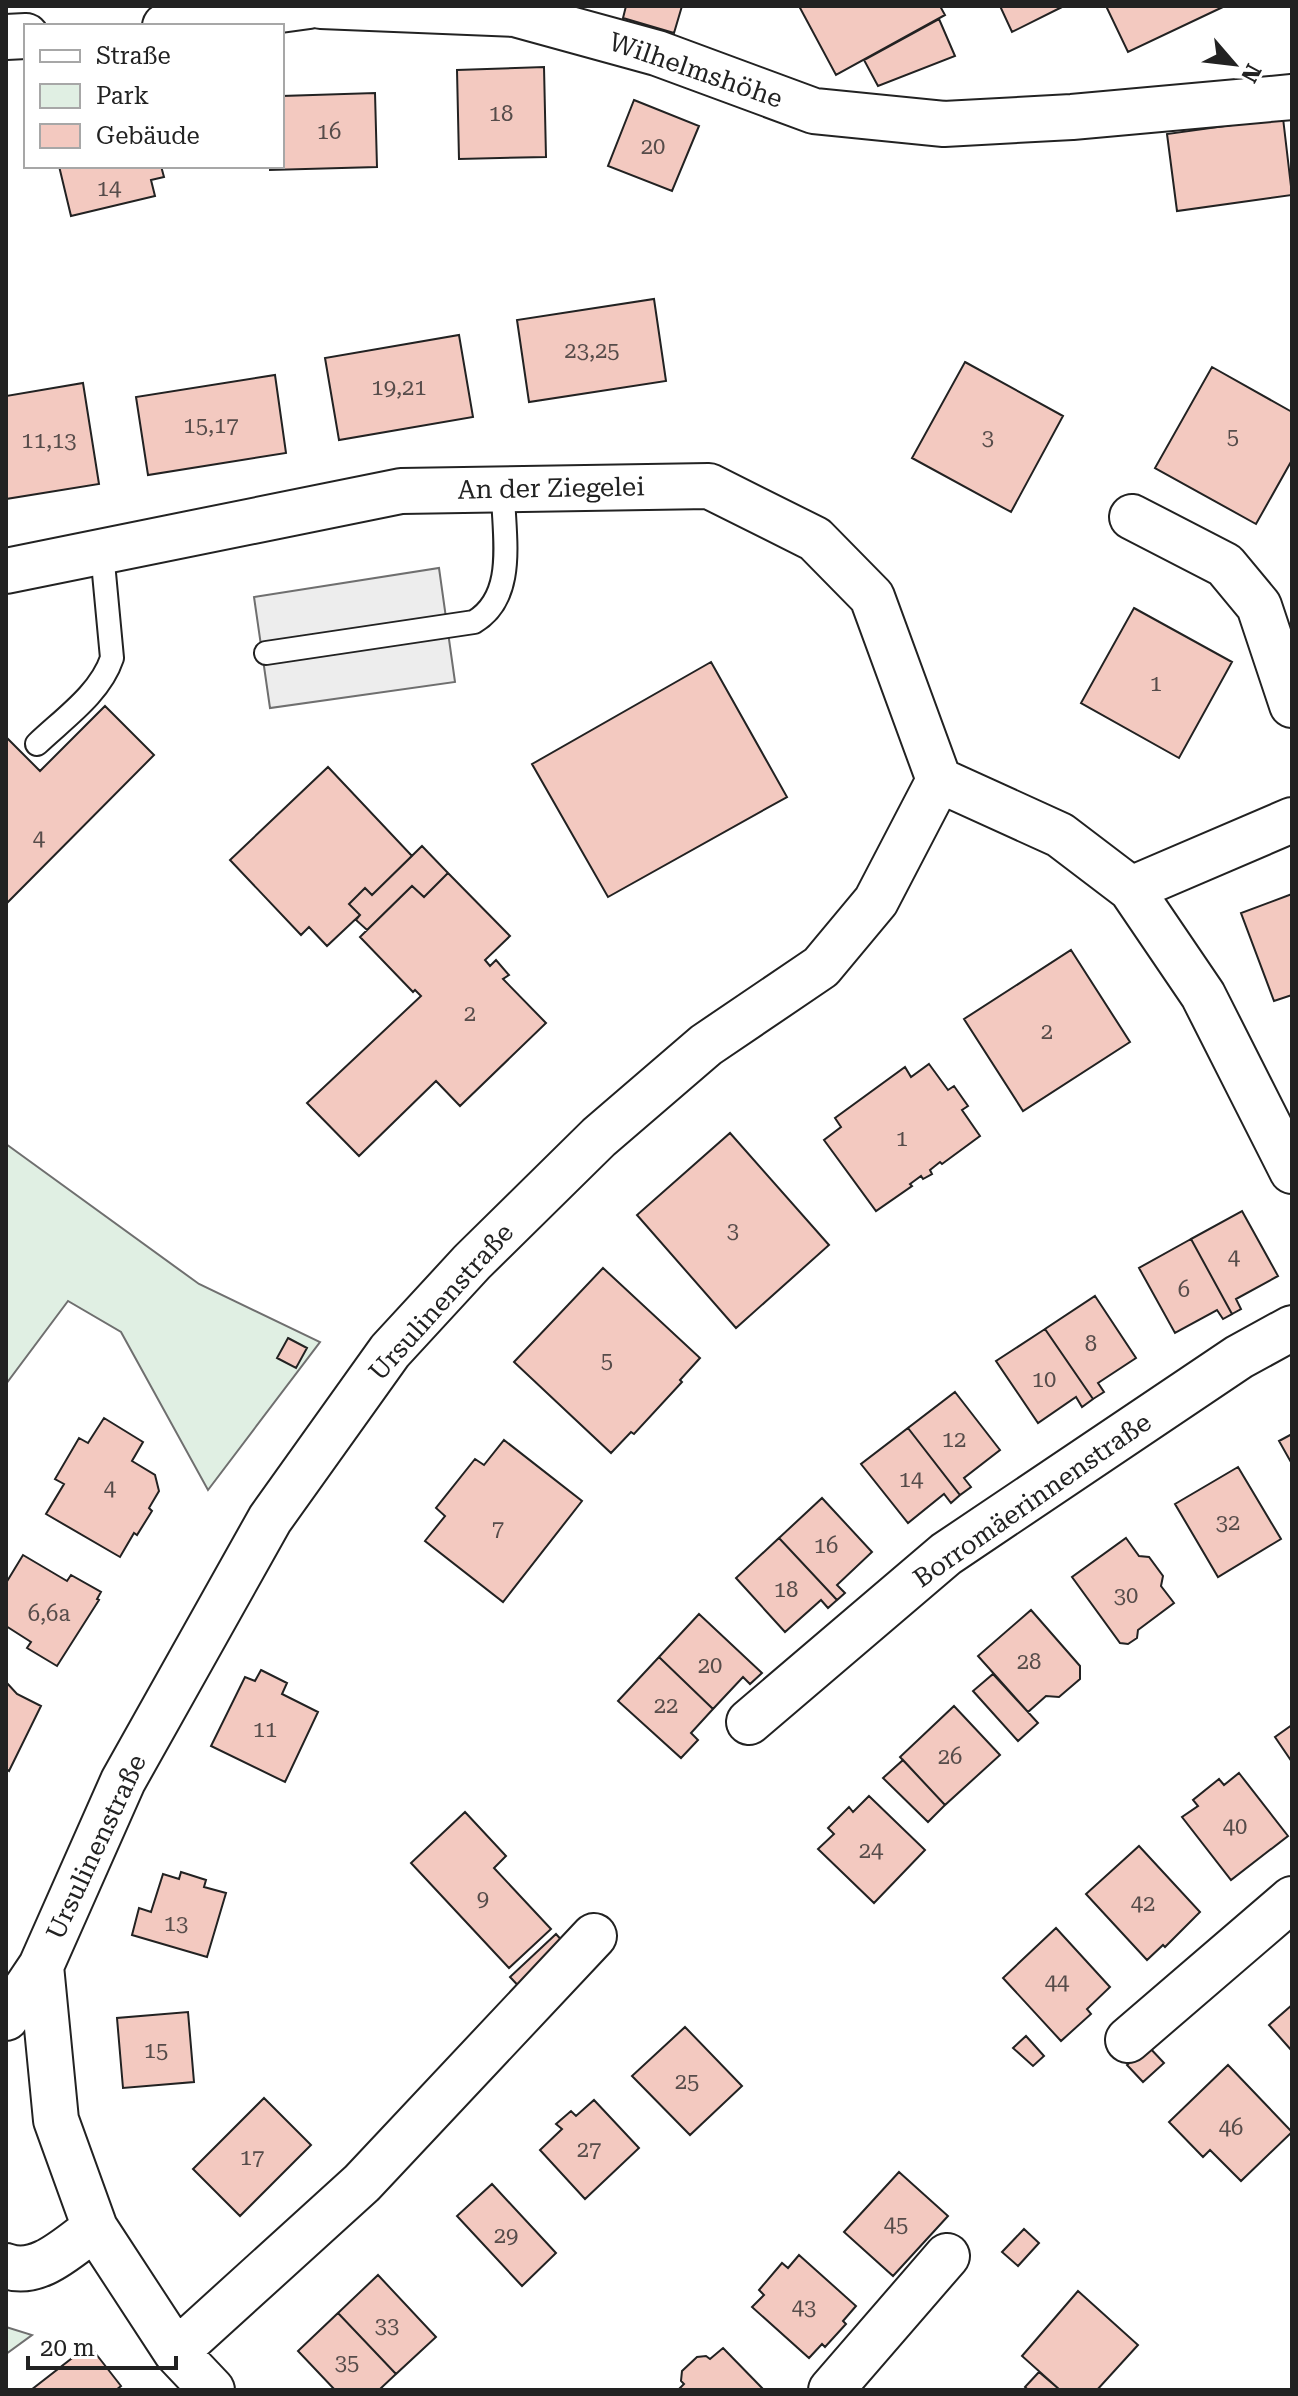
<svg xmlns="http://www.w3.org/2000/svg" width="1298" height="2396" font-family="'Roboto Serif',serif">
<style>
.green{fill:#e0efe3;stroke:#6f6f6f;stroke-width:2}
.parking{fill:#ededed;stroke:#6f6f6f;stroke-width:2}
.building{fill:#f3c9c0;stroke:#222;stroke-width:2}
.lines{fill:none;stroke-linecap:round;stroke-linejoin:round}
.lane-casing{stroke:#222;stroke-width:26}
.street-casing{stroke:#222;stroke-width:48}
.lane{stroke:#fff;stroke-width:22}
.street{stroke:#fff;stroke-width:44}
.labels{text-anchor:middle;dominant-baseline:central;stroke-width:6;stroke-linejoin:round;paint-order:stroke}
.number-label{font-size:22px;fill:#564c4a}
.street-label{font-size:26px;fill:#222;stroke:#fff}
</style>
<rect width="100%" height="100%" fill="#fff"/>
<path class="green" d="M6,1144l193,140 121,58 -112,148 -87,-158 -53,-31 -62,83z
M6,2327l26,8 -26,19z"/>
<path class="parking" d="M439,568l16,114 -185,26 -16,-111z"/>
<path class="building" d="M626,6h56l-8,27 -51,-15z
M799,6h141l5,9 -109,60z
M1000,6h64l-52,26z
M1106,6h119l-97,46z
M939,19l16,37 -77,30 -14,-26z
M544,67l2,90 -87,2 -2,-89z
M375,93l2,74 -107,3v-4h12v-70z
M634,100l65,26 -27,65 -64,-25z
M1283,118l9,77 -115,16 -10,-77z
M59,166h102l3,11 -13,3 4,16 -84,20z
M654,299l12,82 -137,21 -12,-82z
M459,335l14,82 -134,23 -14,-82z
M965,362l98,54 -52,96 -99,-54z
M1212,367l80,45v48l-36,64 -101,-56z
M275,375l11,78 -138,22 -12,-78z
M83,383l16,101 -93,15v-103z
M1134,608l98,54 -53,96 -98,-55z
M711,662l76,135 -179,100 -76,-133z
M105,706l49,49 -148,149v-167l34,34z
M328,767l84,89 -40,39 -7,-7 -16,16 11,11 -33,31 -18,-19 -8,8 -71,-75z
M422,846l26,27 -24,24 -12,-11 -45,44 -11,-10 4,-5 -11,-11 16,-16 7,7z
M448,873l62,63 -25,24 5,6 6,-6 13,15 -6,4 43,44 -86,83 -24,-25 -77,75 -52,-53 114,-107 -6,-6 -2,2 -53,-55 52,-51 12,11z
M1292,894v101l-18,6 -33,-88z
M1071,950l59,92 -107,69 -59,-92z
M929,1064l19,26 6,-4 14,20 -6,4 18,26 -38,28 -2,-2 -10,8 2,4 -9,5 -2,-3 -11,8 2,2 -36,25 -52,-71 17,-13 -6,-9 70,-51 6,10z
M730,1133l99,112 -93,83 -99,-113z
M1242,1211l36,65 -42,23 5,10 -9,5 -41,-75z
M1191,1239l41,75 -9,5 -6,-9 -42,23 -36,-65z
M603,1268l97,90 -20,22 2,2 -48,52 -3,-2 -20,21 -97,-91z
M1095,1296l41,62 -38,25 6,9 -11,7 -48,-70z
M1045,1329l48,70 -11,8 -6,-10 -38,26 -42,-62z
M288,1338l19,10 -11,20 -19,-10z
M955,1392l45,58 -36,28 7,9 -11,8 -52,-67z
M104,1418l39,24 -11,19 23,14 4,16 -10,17 3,3 -15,24 -3,-2 -14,24 -74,-43 18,-30 -9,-5 24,-41 9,5z
M908,1428l52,67 -9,8 -7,-9 -36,29 -47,-59z
M1292,1434v30l-13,-23z
M504,1440l78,61 -79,101 -78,-61 20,-25 -9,-8 39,-49 9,6z
M1238,1467l43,72 -63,38 -43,-73z
M822,1498l50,54 -35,33 8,8 -8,7 -58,-62z
M779,1538l58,62 -9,8 -7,-8 -36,32 -49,-54z
M1126,1538l13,18 10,1 14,19 -2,10 13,17 -36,27 -1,8 -9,6 -8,-1 -48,-66z
M23,1555l44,26 4,-6 30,17 -4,7 2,1 -42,66 -30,-18 4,-6 -25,-16v-43z
M1031,1610l49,56v13l-21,18 -13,-1 -18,16 -50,-56z
M699,1614l63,59 -12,11 -7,-7 -30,32 -54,-52z
M659,1657l54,52 -22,24 7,7 -17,18 -63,-57z
M261,1670l26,13 -5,11 36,18 -33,70 -74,-36 34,-69 10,4z
M993,1674l45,49 -20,18 -45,-50z
M6,1682l11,12 24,12 -32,65 -3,-2z
M954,1706l46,49 -55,50 -45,-48z
M1292,1725v37l-17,-25z
M903,1760l42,45 -17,17 -45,-44z
M1239,1773l49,63 -57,44 -49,-63 16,-11 -5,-6 26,-21 5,6z
M869,1796l56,54 -51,53 -56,-54 16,-15 -6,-6 21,-21 4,5z
M465,1812l41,44 -12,12 57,61 -42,39 -98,-105z
M1139,1846l61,66 -35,35 -2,-2 -16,15 -61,-66z
M181,1872l25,8 -2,7 22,6 -19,64 -75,-22 7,-27 12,4 12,-38 16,5z
M1056,1928l54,59 -23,22 4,5 -30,27 -58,-63z
M556,1934l17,19 -45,43 -18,-19z
M1292,2005v46l-23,-26z
M188,2012l6,70 -71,6 -6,-70z
M685,2027l57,59 -52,49 -58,-59z
M1026,2036l18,20 -11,10 -20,-18z
M1148,2046l16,17 -21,19 -16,-17z
M1228,2065l64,67 -51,49 -31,-31 -7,7 -34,-35z
M264,2098l47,47 -71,71 -47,-47z
M594,2100l45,48 -54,51 -45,-49 22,-21 -6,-5 15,-13 5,5z
M899,2172l49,44 -55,60 -49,-44z
M492,2184l64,69 -34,33 -65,-70z
M1024,2229l15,14 -21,23 -16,-14z
M799,2255l57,51 -13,15 3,3 -21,23 -3,-3 -13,14 -57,-51 12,-12 -5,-5 23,-27 6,5z
M378,2275l58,62 -40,37 -58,-61z
M1078,2291l60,54 -41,45h-37l-38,-34z
M338,2313l58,61 -17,16h-44l-37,-39z
M89,2345l32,41 -5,4h-85z
M723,2348l41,42h-86l6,-6 -3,-3 1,-10 15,-14 9,-1 4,3z
M1039,2372l21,18h-32l-3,-3z"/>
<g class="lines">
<defs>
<path id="lane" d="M266,653l208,-31c44,-26 29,-88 29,-133
M37,744c26,-25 63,-50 75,-86l-10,-106"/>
<path id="street" d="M321,6l194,8 142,39 157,58 130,13 128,-7 220,-20
M165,26l144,-20
M6,37l20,-1
M1132,517l93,48 34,41 33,99
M6,571l395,-80 308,-5 106,53 57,58 67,183
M939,780l121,55 71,54 72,106 89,176
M1131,889l161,-69
M749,1722l197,-168 293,-197 53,-29
M41,1966l15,154 39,108 81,124 36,38
M6,2018l35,-52 82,-185 147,-262 120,-168 82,-89 127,-125 107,-92 115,-78 55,-66 63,-121
M1128,2040l164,-141
M6,2266c33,12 64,-21 89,-38
M176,2352l186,-169 232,-247
M831,2390l116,-134"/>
</defs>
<use href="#lane" class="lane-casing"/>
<use href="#street" class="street-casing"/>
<use href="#lane" class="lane"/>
<use href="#street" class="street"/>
</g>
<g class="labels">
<g class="number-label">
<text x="501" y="113">18</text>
<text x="329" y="131">16</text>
<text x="653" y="146">20</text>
<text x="109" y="188">14</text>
<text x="592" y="350">23,25</text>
<text x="399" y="387">19,21</text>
<text x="211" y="425">15,17</text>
<text x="1233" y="436">5</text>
<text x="988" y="437">3</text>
<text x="49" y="440">11,13</text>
<text x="1156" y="683">1</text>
<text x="39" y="838">4</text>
<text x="470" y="1013">2</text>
<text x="1047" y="1031">2</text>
<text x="902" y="1138">1</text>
<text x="733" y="1230">3</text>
<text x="1234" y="1257">4</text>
<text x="1184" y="1289">6</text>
<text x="1091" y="1343">8</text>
<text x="607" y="1360">5</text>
<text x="1044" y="1379">10</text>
<text x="954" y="1439">12</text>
<text x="911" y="1479">14</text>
<text x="110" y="1488">4</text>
<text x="1228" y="1522">32</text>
<text x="498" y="1528">7</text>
<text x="826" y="1545">16</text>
<text x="786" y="1589">18</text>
<text x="1126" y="1595">30</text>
<text x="49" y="1613">6,6a</text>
<text x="1029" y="1661">28</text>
<text x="710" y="1665">20</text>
<text x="666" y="1705">22</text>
<text x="265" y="1729">11</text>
<text x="950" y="1756">26</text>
<text x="1235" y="1826">40</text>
<text x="871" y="1850">24</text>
<text x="483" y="1898">9</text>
<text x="1143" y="1903">42</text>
<text x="176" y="1923">13</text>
<text x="1057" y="1982">44</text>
<text x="156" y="2050">15</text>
<text x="687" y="2081">25</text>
<text x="1231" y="2127">46</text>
<text x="589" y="2149">27</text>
<text x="252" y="2157">17</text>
<text x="896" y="2224">45</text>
<text x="506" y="2235">29</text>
<text x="804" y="2307">43</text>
<text x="387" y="2325">33</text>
<text x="347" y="2362">35</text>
</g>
<g class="street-label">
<text transform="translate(696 70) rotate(19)">Wilhelmshöhe</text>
<text transform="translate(551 488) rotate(-1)">An der Ziegelei</text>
<text transform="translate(441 1302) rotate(-48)">Ursulinenstraße</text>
<text transform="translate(1032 1500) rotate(-35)">Borromäerinnenstraße</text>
<text transform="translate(96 1847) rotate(-65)">Ursulinenstraße</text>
</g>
</g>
<rect width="1298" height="2396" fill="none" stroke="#222222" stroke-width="16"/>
<rect x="24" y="24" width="260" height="144" fill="#ffffff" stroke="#a7a7a7" stroke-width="2"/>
<rect x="40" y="50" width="40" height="12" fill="#ffffff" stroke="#a7a7a7" stroke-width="2"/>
<text x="96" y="64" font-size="24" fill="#222222">Straße</text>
<rect x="40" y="84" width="40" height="24" fill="#e0efe3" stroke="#a7a7a7" stroke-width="2"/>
<text x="96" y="104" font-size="24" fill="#222222">Park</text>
<rect x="40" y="124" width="40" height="24" fill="#f3c9c0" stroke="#a7a7a7" stroke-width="2"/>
<text x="96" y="144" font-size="24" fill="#222222">Gebäude</text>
<g transform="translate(1234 64) rotate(118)" stroke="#ffffff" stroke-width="6" paint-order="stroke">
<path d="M0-6L14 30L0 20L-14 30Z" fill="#222222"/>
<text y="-12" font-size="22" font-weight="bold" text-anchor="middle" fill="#222222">N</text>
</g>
<path d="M28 2356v12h148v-12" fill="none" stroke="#222222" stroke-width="4"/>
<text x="40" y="2356" font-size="24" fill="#222222" stroke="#ffffff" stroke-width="6" paint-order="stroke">20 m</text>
</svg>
